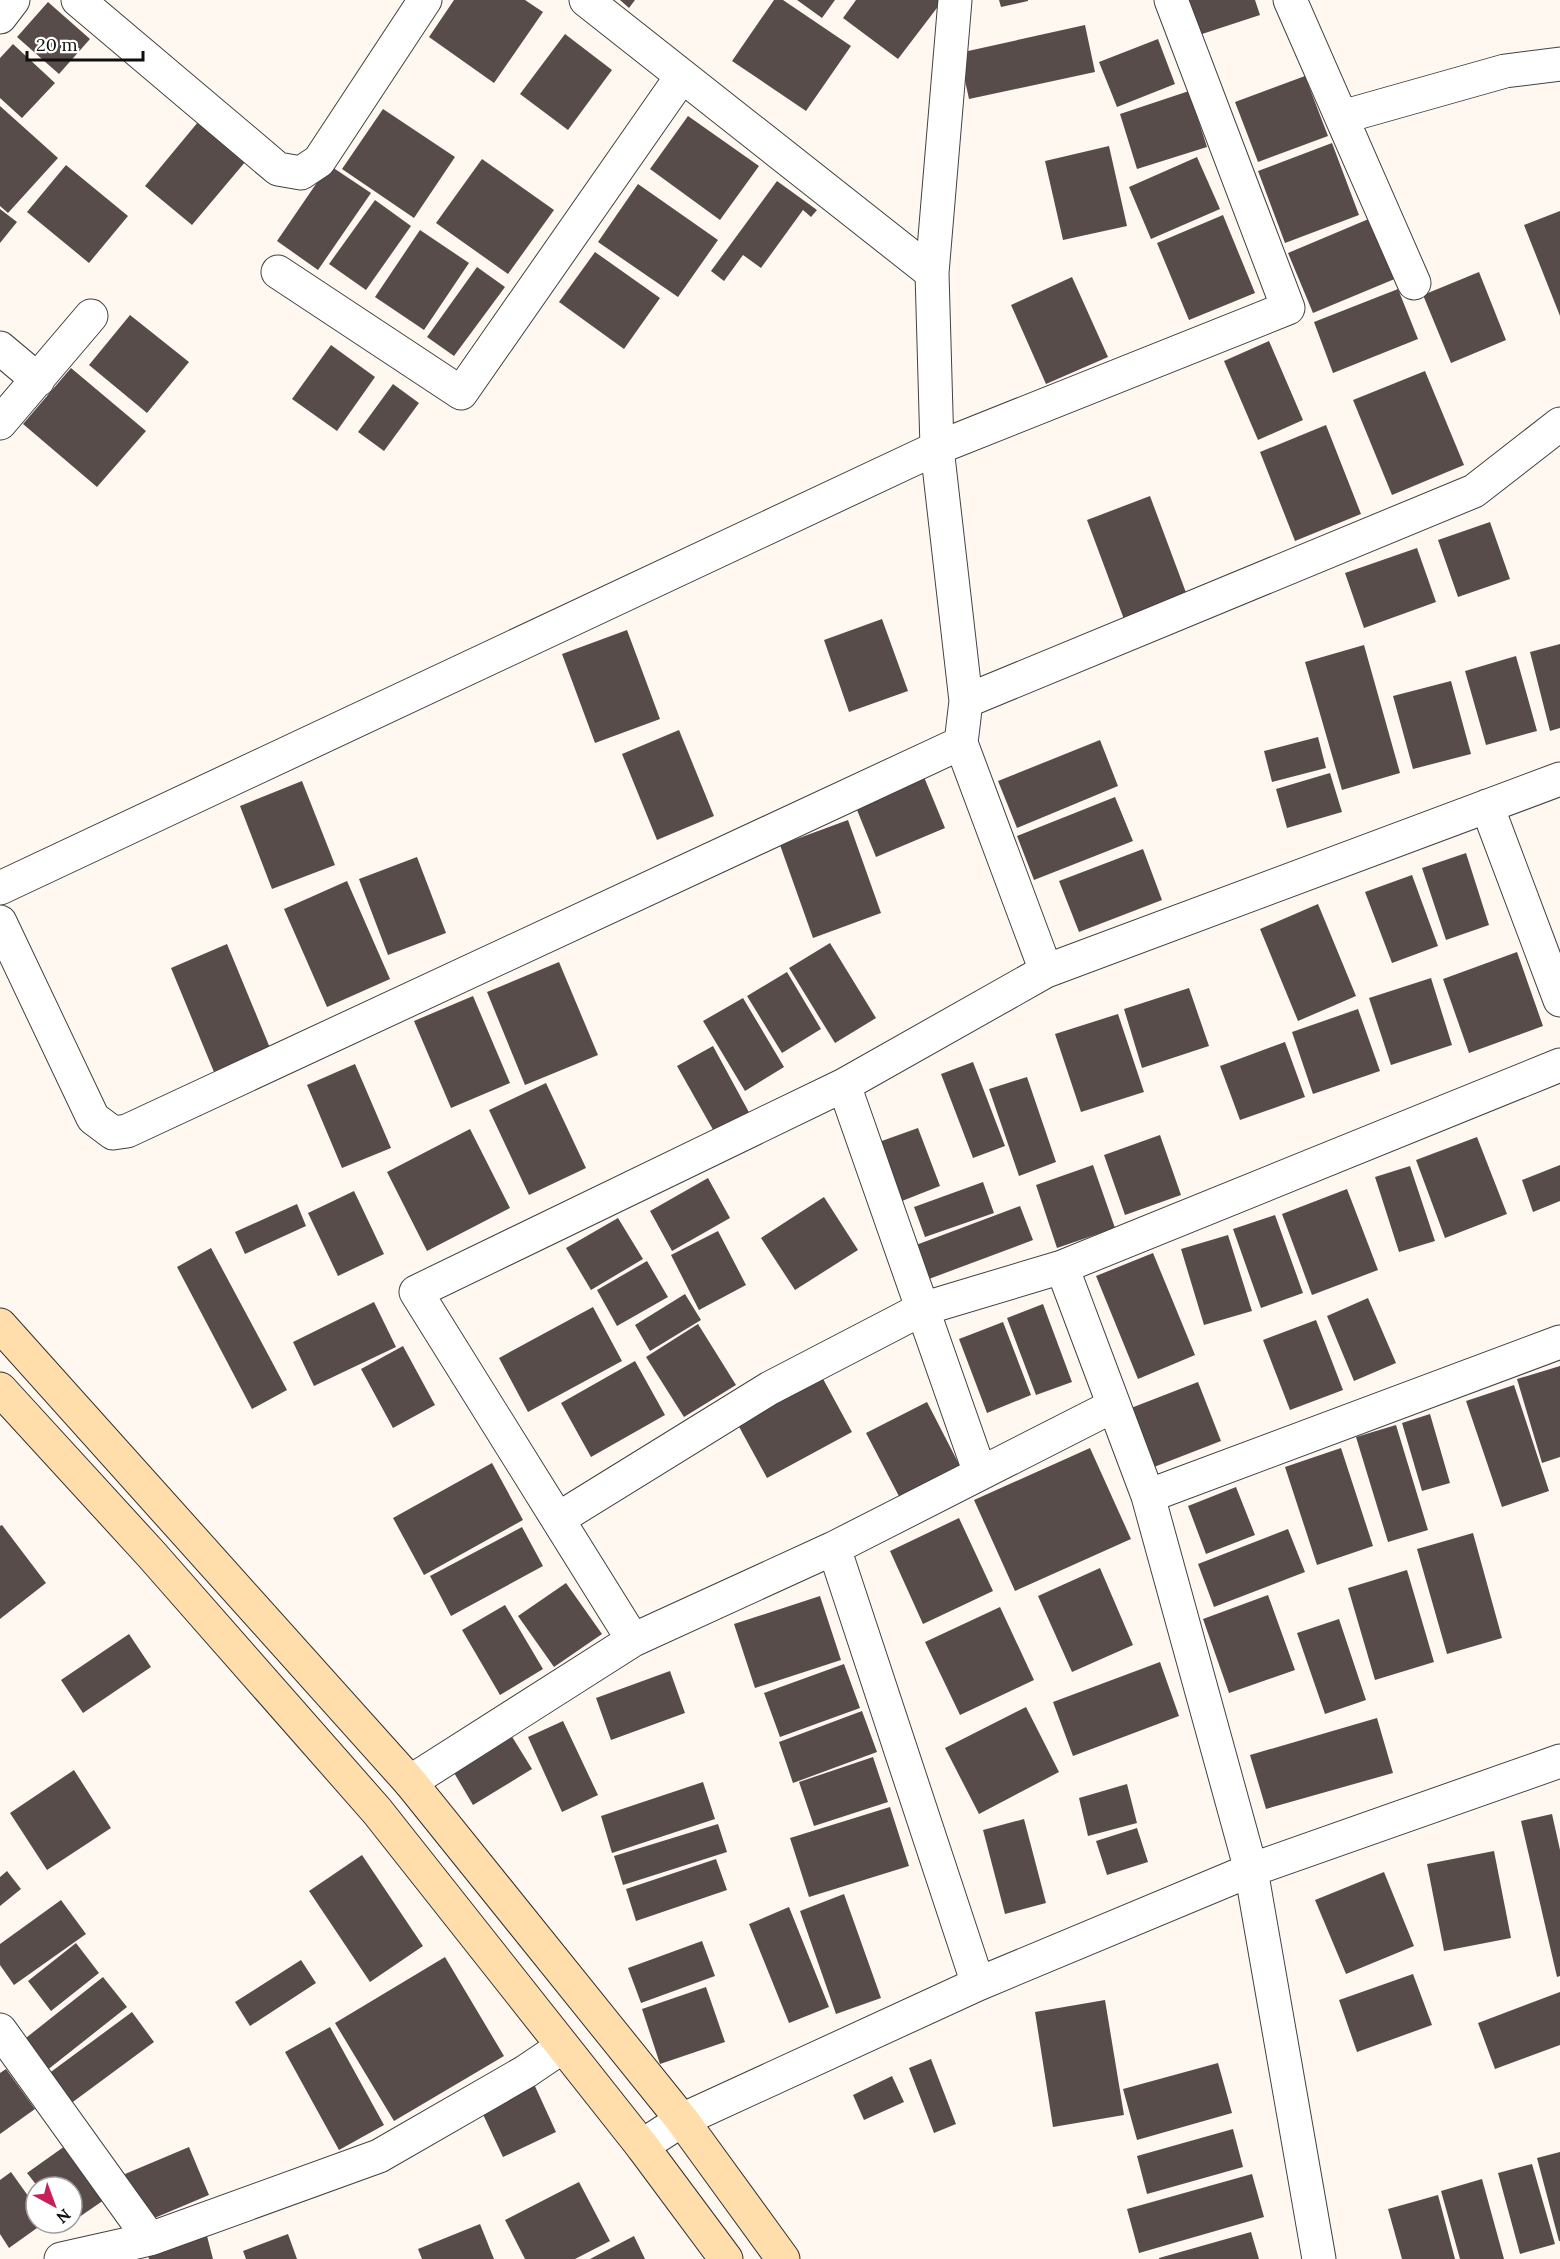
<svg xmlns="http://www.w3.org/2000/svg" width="1560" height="2259" font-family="Lora,serif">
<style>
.building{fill:#584c4b}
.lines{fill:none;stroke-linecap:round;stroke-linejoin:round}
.street-casing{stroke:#424242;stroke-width:35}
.secondary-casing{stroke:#313131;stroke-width:35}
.street{stroke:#fff;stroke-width:33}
.secondary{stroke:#ffdeac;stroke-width:33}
</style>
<rect width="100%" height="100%" fill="#fff8f1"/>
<path class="building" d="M454,0h71l18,12 -49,71 -65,-46z
M620,0h15l-6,8z
M774,0h9l68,46 -45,65 -74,-50z
M797,0h38l-13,18z
M856,0h87l-45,59 -55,-41z
M999,0h29v1l-27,6z
M1184,0h71l5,15 -64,21z
M48,2l42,37 -31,35 -42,-37z
M1085,25l10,47 -126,27 -10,-46z
M565,34l47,36 -44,60 -48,-36z
M1158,39l17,45 -58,23 -18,-45z
M13,44l42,39 -33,35 -22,-20v-40z
M1305,76l23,60 -70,26 -23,-60z
M1189,91l18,56 -70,22 -17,-55z
M0,106l58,52 -50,55 -8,-7z
M383,109l72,48 -41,61 -72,-49z
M203,116l48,39 -59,70 -47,-39z
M688,116l71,50 -39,54 -70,-51z
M1332,143l27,72 -74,28 -27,-72z
M1109,146l18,80 -64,14 -18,-79z
M1197,157l23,52 -69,30 -22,-52z
M482,159l72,51 -46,64 -72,-51z
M66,165l62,51 -39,47 -62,-51z
M329,165l42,28 -53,77 -41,-29z
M777,181l40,29 -6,7 -8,-7 -42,58 -18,-13 -19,26 -13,-10z
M638,184l80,56 -40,57 -80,-55z
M375,200l36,26 -45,64 -37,-26z
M0,209l17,13 -17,21z
M1560,211v105l-36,-91z
M1223,215l32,78 -66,27 -32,-77z
M1371,218l26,60 -84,35 -25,-60z
M420,230l49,33 -45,67 -49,-33z
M595,252l65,46 -36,51 -65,-47z
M477,267l28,20 -51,69 -27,-19z
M1479,272l27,68 -55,23 -28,-68z
M1072,277l36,80 -62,27 -35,-79z
M1398,289l20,50 -85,34 -19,-51z
M130,315l59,47 -42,51 -58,-48z
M1269,341l34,79 -45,20 -34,-79z
M331,345l44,32 -38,54 -45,-32z
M71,368l75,63 -49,56 -74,-63z
M1425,371l39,94 -72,30 -39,-95z
M393,384l26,19 -35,48 -26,-19z
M1326,425l35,89 -66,27 -35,-89z
M1150,496l41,110 -63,24 -41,-110z
M1490,522l20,57 -52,18 -20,-57z
M1417,548l19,54 -72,26 -19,-55z
M882,619l26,72 -59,21 -25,-72z
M627,630l33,89 -65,24 -33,-89z
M1560,644v84l-10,3 -20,-79z
M1364,645l36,128 -58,17 -37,-128z
M1516,656l21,75 -51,14 -21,-74z
M1451,681l20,73 -58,15 -20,-73z
M679,730l35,86 -57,24 -35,-86z
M1318,737l8,31 -54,14 -8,-31z
M1100,740l18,46 -101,42 -19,-47z
M1330,773l12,39 -55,16 -11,-39z
M924,777l21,51 -69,29 -21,-52z
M302,781l33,84 -63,24 -32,-83z
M1115,797l18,44 -99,39 -17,-44z
M848,820l33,93 -68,25 -33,-93z
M1143,849l19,51 -83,32 -20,-51z
M1466,853l23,72 -43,15 -24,-72z
M417,857l29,76 -58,22 -29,-76z
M1412,875l26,71 -46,17 -27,-71z
M347,881l43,98 -63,28 -43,-98z
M1318,904l38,92 -58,25 -38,-92z
M830,943l46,75 -41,25 -46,-75z
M227,944l43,104 -56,24 -43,-104z
M1517,952l26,74 -74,27 -26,-74z
M559,962l39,93 -73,30 -38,-93z
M787,972l34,57 -39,24 -35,-57z
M1431,978l21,67 -61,20 -22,-67z
M1189,988l20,58 -67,22 -18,-59z
M473,996l37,87 -59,25 -37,-87z
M743,998l41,69 -39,24 -42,-70z
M1358,1009l22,62 -67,23 -21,-62z
M1118,1014l26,78 -63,20 -26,-78z
M1285,1042l20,55 -65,23 -20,-54z
M713,1046l38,70 -35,19 -39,-69z
M973,1062l32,84 -32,12 -32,-84z
M355,1064l36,84 -49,20 -35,-83z
M1027,1077l29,85 -37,14 -30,-87z
M546,1083l40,85 -57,27 -40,-85z
M918,1128l22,58 -38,15 -23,-59z
M470,1129l40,79 -83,43 -40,-79z
M1160,1135l21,60 -56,20 -21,-60z
M1477,1137l30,77 -62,24 -29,-78z
M1093,1165l22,63 -58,20 -21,-63z
M1560,1165v36l-27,11 -11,-32z
M1410,1166l25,75 -36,11 -24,-75z
M708,1178l22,40 -58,33 -22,-40z
M983,1182l11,31 -69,24 -11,-30z
M1347,1189l31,81 -66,25 -30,-81z
M354,1191l30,63 -46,22 -30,-63z
M824,1197l34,53 -63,40 -34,-52z
M297,1204l9,22 -61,28 -10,-22z
M1020,1206l13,34 -104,39 -13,-34z
M1275,1215l28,78 -42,15 -28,-79z
M618,1218l25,41 -52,31 -25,-42z
M718,1231l28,54 -47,25 -28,-55z
M1228,1235l24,76 -48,14 -23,-76z
M211,1248l76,142 -35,19 -75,-142z
M1153,1253l42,102 -57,24 -42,-103z
M647,1261l21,36 -51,29 -20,-36z
M685,1294l16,26 -51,31 -15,-26z
M1368,1298l28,65 -42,18 -27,-65z
M374,1302l22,45 -82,39 -21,-44z
M1043,1304l29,78 -36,13 -29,-77z
M593,1307l29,54 -94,51 -29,-54z
M1316,1320l27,70 -53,20 -27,-70z
M1003,1322l28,73 -44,18 -28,-74z
M698,1324l38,61 -52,32 -38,-60z
M403,1346l32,59 -42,23 -32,-59z
M635,1361l30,54 -74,42 -30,-54z
M1560,1366v91l-18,6 -25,-84z
M822,1377l30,55 -85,46 -30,-55z
M1198,1382l23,59 -67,26 -23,-59z
M1514,1385l35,106 -47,16 -36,-106z
M927,1402l35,68 -60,32 -36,-69z
M1430,1414l20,69 -28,8 -20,-68z
M1396,1425l32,105 -40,12 -32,-105z
M1090,1448l41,91 -116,52 -41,-91z
M1341,1448l32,98 -56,19 -32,-98z
M492,1463l31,57 -99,55 -31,-57z
M1236,1487l19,48 -49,19 -18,-48z
M959,1518l34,73 -70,33 -33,-73z
M2,1525l44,58 -46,36v-93z
M522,1527l21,39 -92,50 -21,-40z
M1288,1529l17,43 -91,35 -16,-43z
M1473,1533l29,105 -55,16 -30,-105z
M1100,1568l33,77 -61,27 -34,-76z
M1407,1570l27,92 -59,18 -27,-92z
M566,1583l36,51 -48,33 -36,-51z
M1268,1595l27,75 -66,23 -26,-74z
M820,1596l21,64 -86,28 -21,-64z
M505,1605l38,64 -43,26 -38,-65z
M1000,1607l34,73 -74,35 -35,-73z
M1339,1619l27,81 -41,14 -28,-81z
M129,1634l22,33 -68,46 -22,-33z
M1160,1662l19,54 -106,40 -20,-54z
M844,1664l16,44 -80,29 -16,-44z
M670,1671l15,42 -74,27 -15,-42z
M1026,1707l33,65 -80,42 -34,-66z
M862,1711l15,41 -84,31 -14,-41z
M1377,1718l16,55 -127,36 -16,-54z
M563,1721l35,74 -36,17 -34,-75z
M511,1735l21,34 -59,36 -20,-34z
M873,1757l15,45 -74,24 -15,-44z
M74,1770l37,58 -64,42 -37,-57z
M703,1782l12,37 -103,34 -11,-37z
M1127,1784l10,39 -49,13 -9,-38z
M890,1807l19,59 -100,31 -19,-59z
M1552,1814l8,36v126l-3,1 -36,-156z
M1024,1819l22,84 -41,11 -22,-84z
M718,1824l9,28 -104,33 -9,-29z
M1137,1828l11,34 -41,13 -11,-34z
M1494,1851l17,87 -67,13 -17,-87z
M362,1855l61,91 -53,36 -61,-91z
M716,1859l11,31 -91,31 -10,-32z
M7,1871l14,18 -21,17v-29z
M1384,1872l30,74 -68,28 -31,-74z
M844,1894l37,104 -45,16 -36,-103z
M61,1900l25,34 -72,51 -14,-20v-21z
M789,1907l40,100 -40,16 -40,-99z
M702,1941l13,35 -74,27 -13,-35z
M76,1943l23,30 -48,38 -23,-30z
M445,1957l59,99 -110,65 -59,-98z
M301,1960l15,23 -66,43 -15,-24z
M1413,1974l19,51 -75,27 -18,-52z
M103,1977l24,30 -86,68 -24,-30z
M706,1987l19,55 -65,22 -18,-55z
M1560,1992v53l-65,24 -17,-46z
M1105,2000l19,115 -71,12 -18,-115z
M132,2012l22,30 -88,65 -22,-30z
M330,2027l54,98 -45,25 -54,-98z
M931,2059l25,65 -22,9 -25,-65z
M1218,2063l14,50 -95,27 -14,-51z
M6,2069l29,40 -35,25v-61z
M892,2076l12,26 -40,18 -11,-25z
M534,2084l22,48 -53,25 -23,-49z
M1233,2129l10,38 -96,27 -10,-38z
M65,2146l39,54 -32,22v-35h-34l-11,-14z
M189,2147l20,48 -64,27 -20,-48z
M1560,2152v89h-1l-22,-83z
M1532,2164l23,80 -35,10 -22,-81z
M11,2172l25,35v16h8l-35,25 -9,-14v-54z
M1252,2174l12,43 -125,36 -12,-44z
M1482,2179l22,80h-44l-19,-68z
M579,2182l31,59 -35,18h-50l-20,-39z
M1438,2195l17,64h-53l-14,-50z
M480,2224l14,35h-72l-4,-10z
M1251,2232l8,27h-100v-1z
M288,2234l9,25h-51l-3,-8z
M207,2236l6,23h-64l-2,-7z
M634,2236l11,23h-55z"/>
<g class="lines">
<defs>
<path id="street" d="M78,0l200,169 23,4 18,-12 106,-161
M586,0l346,273
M1290,0l124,283
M0,17l13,-17
M1342,117l163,-46 55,-7
M278,272l183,121 221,-317
M0,348l38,32
M0,423l91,-107
M966,701l508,-210 86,-67
M961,743l85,228
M1487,806l73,194
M0,888l937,-440 351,-140 -117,-308
M0,922l93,196 20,15 14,-2 834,-388 5,-42 -29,-253 -5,-175 23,-273
M844,1085l202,-114 514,-192
M1148,1496l412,-154
M558,1519l212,-131 152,-79 140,-42
M834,1548l144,436
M633,1640l-217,-348 428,-207 136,388
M410,1782l223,-142 201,-92 279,-142
M0,2030l150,209
M642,2146l40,-26 296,-136 273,-114 309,-109
M61,2259l89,-20 229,-83 146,-84 37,-25
M1319,2259l-68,-389 -103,-374 -86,-229 498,-202"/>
<path id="secondary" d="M0,1325l410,457 272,338 101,139
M0,1389l151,165 226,257 265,335 84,113"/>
</defs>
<use href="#street" class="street-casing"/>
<use href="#secondary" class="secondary-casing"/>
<use href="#street" class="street"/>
<use href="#secondary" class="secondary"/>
</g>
<g transform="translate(54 2205) rotate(139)"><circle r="28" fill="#ffffff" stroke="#9f9f9f" stroke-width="1.5"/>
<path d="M0-4.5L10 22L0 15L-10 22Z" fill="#c62057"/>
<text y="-9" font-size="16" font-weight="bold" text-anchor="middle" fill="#0f0f0f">N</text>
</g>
<path d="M27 51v9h116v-9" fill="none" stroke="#0f0f0f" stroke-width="3"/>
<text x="36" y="51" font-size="18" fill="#0f0f0f" stroke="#ffffff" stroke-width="4.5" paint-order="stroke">20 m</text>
</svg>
